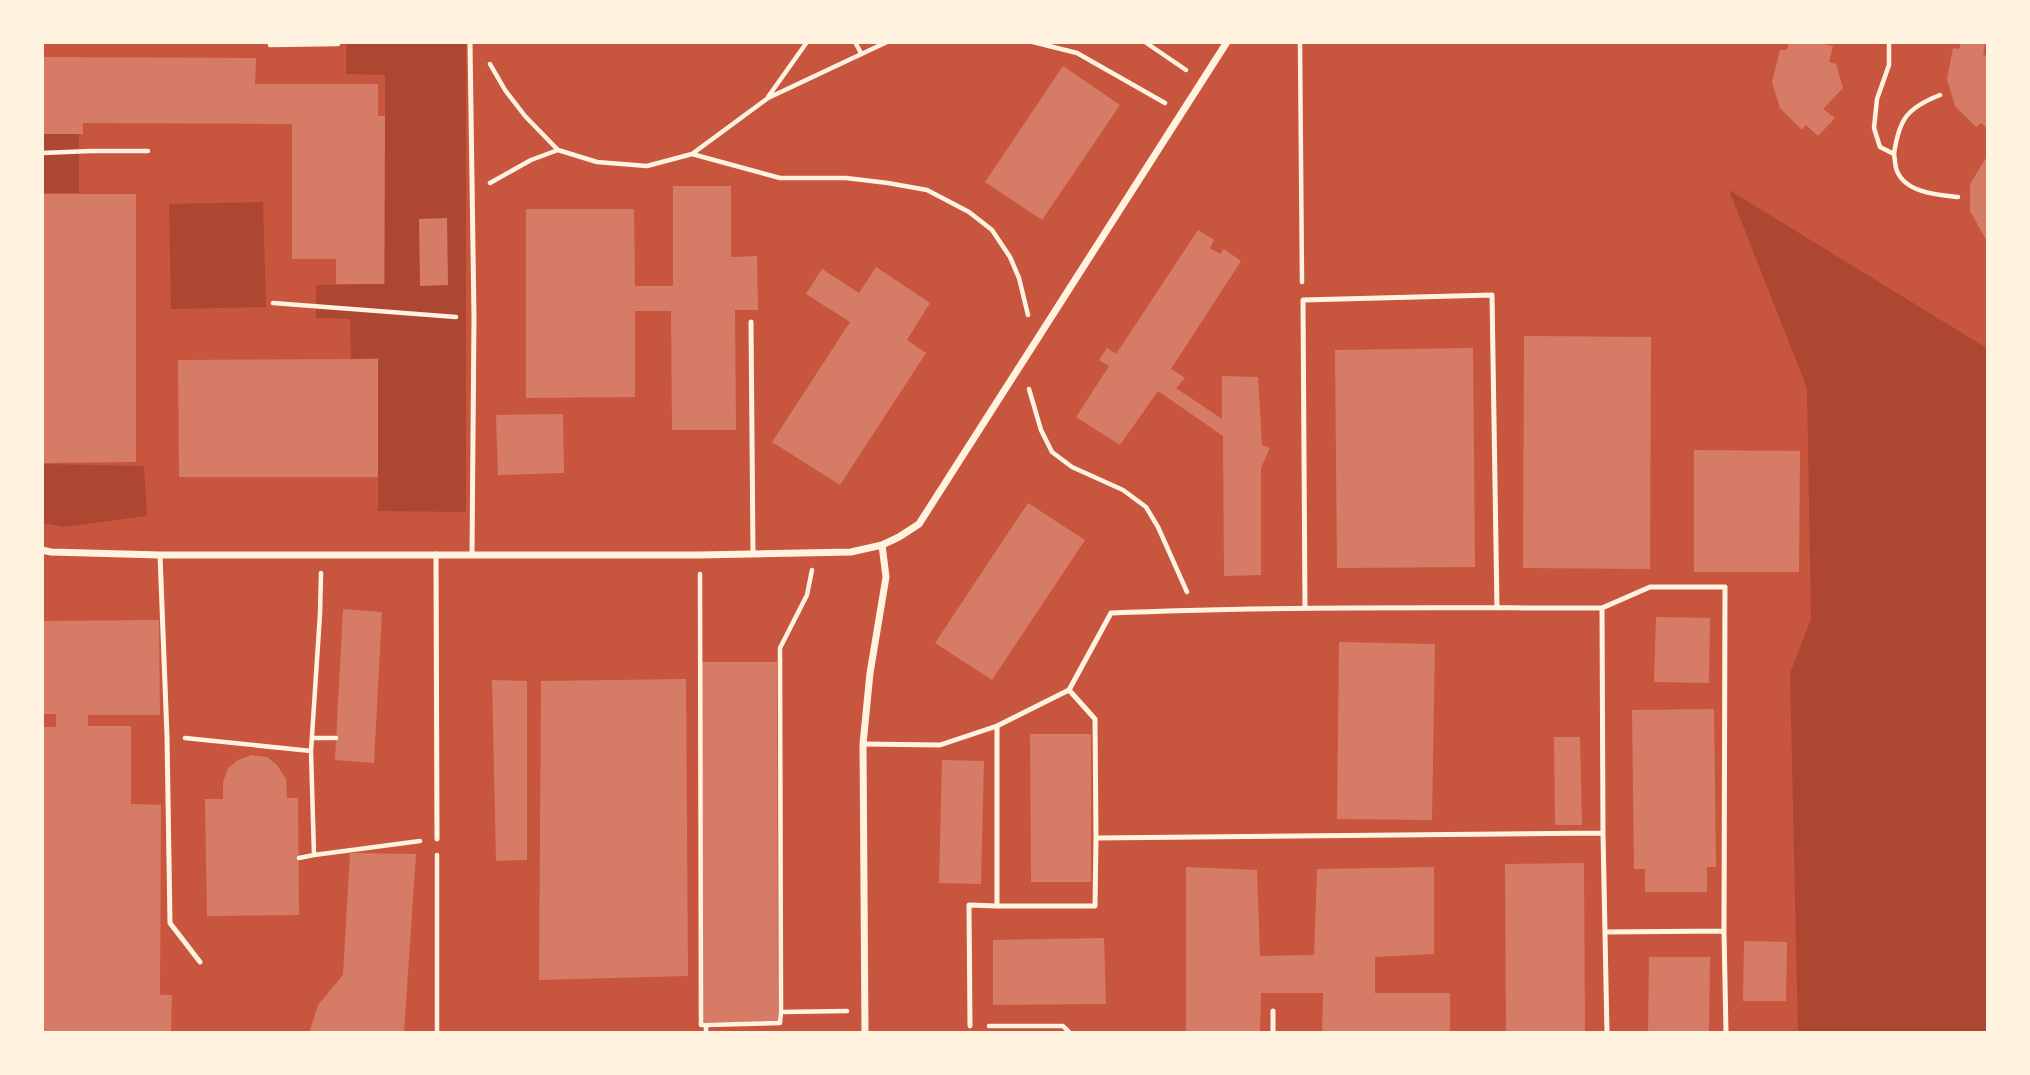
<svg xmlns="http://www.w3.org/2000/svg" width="2030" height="1075" font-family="Roboto,sans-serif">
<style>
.green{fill:#ae4732}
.building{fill:#d67c66}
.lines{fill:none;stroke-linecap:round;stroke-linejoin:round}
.path{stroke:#fff3e0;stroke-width:4.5}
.service{stroke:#fff3e0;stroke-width:5}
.minor{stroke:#fff3e0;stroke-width:7}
</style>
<rect width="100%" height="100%" fill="#c8553d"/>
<path class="green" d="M85,42h381v470l-88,-1v-153l-27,1 -1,-40 -34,-1v-33l69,-1v-209l-39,-1v-30z
M42,134h37v59h-37z
M1729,190l259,159v684h-190l-8,-360 21,-54 -4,-231z
M263,202l3,105 -95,2 -2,-105z
M42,464l102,2 3,50 -83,11 -22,-4z"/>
<path class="building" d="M1789,42h25l19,4 -4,16 7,2 7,24 -20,21 12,9 -17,18 -12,-11 -4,5 -22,-22 -8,-26 8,-32h7z
M1961,42h24l-2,13 5,1v73l-7,-6 -5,4 -21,-21 -8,-27 6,-31 6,1z
M42,57l214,1 -1,26h123v32h7l-1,168h-48v-25h-44v-135l-209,-1v11h-41z
M1063,66l57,39 -78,115 -57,-38z
M1986,158l2,1v84l-18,-32v-27z
M673,186h58v71l26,-1 1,54h-23l1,120h-64l-1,-119h-36v86l-109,1v-189h108l1,77h38z
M42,194h94v268l-94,1z
M447,218l1,67 -28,1 -1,-67z
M1198,230l16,10 -4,8 10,6 4,-5 17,12 -70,108 14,9 -9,10 46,31v-43l36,1 4,68 8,3 -9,20v107l-37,1 -1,-140 -65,-45 -38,54 -44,-28 33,-51 -10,-6 8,-12 9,6z
M876,267l54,36 -23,37 19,13 -86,132 -68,-43 78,-120 -44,-28 16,-25 37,24z
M1524,336l127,1 -1,232 -127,-1z
M1473,348l2,219 -138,1 -2,-218z
M378,359v118h-199l-1,-117z
M563,414l1,59 -66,2 -2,-60z
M1694,450l106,1 -1,121h-105z
M1028,503l57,37 -93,140 -57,-37z
M343,609l39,3 -8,151 -39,-3z
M1656,617l54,1 -1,65 -55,-1z
M159,620l1,95h-72v11h43v78l30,1 -1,190h12l-1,38h-129v-306h14v-13h-14v-93z
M1339,642l96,2 -3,176 -95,-1z
M701,662h76l1,360h-76z
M686,679l2,297 -149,4 2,-299z
M492,680l35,1v179l-31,1z
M1714,709l2,158h-9v25h-62v-23h-11l-2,-159z
M1030,734h61v148h-60z
M1554,737h26l2,88h-27z
M251,755l16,2 10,8 9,14 1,19h11l1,117 -92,1 -2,-117h18v-17l5,-14 10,-8z
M942,760l42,1 -3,123 -42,-1z
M350,853l66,1 -12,179h-95l9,-28 25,-30z
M1584,863l1,170h-79l-1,-169z
M1186,867l71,3 3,86 54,-1 3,-86 117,-2v87l-59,3v36h75v40h-128l1,-40h-62l-1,40h-74z
M1104,938l2,66 -113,1v-65z
M1744,941l43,1 -1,59h-43z
M1649,957h61l-1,76h-61z"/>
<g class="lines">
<path class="path" d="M855,42l6,11
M1033,42l44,11 88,50
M1145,42l41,28
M1300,42l2,240
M1889,42v23l-12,34 -3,29 6,19 14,7c1,5 1,13 3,17 9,22 41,24 61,26
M270,45l68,-1v-2
M490,64l15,26 20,26 33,34 39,12 50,4 45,-12 76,-56 119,-56
M768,97l39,-55
M42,153l49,-2h57
M692,154l88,24h66l42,5 39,7 42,22 23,18 18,27 9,21 9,37
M1894,154c5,-35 13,-46 46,-59
M490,183l41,-23 27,-10
M273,303l183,14
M1029,389l12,41 11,22 20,15 51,23 23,17 12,20 29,65
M700,574l1,451h5
M185,738l126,13 3,104 106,-14
M313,738h23
M311,751l9,-137 1,-41
M437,855v178
M299,858l15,-3
M781,1012l-1,-364 27,-53 5,-25
M989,1026h74l7,7
M706,1033v-8l74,-2 1,-11 66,-1"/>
<path class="service" d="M470,42l4,276 -2,236
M751,322l2,232
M436,554l1,285
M160,555l7,181 3,187 30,39
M1305,608l-2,-308 189,-5 5,313
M1602,608l48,-21h75l-1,344 2,102
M1069,690l26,29 1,119 507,-5
M997,726v180h98l1,-68
M863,744l77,1 57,-19 72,-36 42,-77c164,-7 328,-5 491,-5l1,225 4,200
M1605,932l119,-1
M1273,1011v22
M970,1026l-1,-121 28,1"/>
<path class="minor" d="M42,550l9,2 109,3h539l152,-3 31,-7 17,-8 20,-13 308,-482
M865,1033l-2,-289 7,-71 16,-96 -4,-32"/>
</g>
<rect width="2030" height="1075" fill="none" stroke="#fff3e0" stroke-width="88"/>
</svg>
